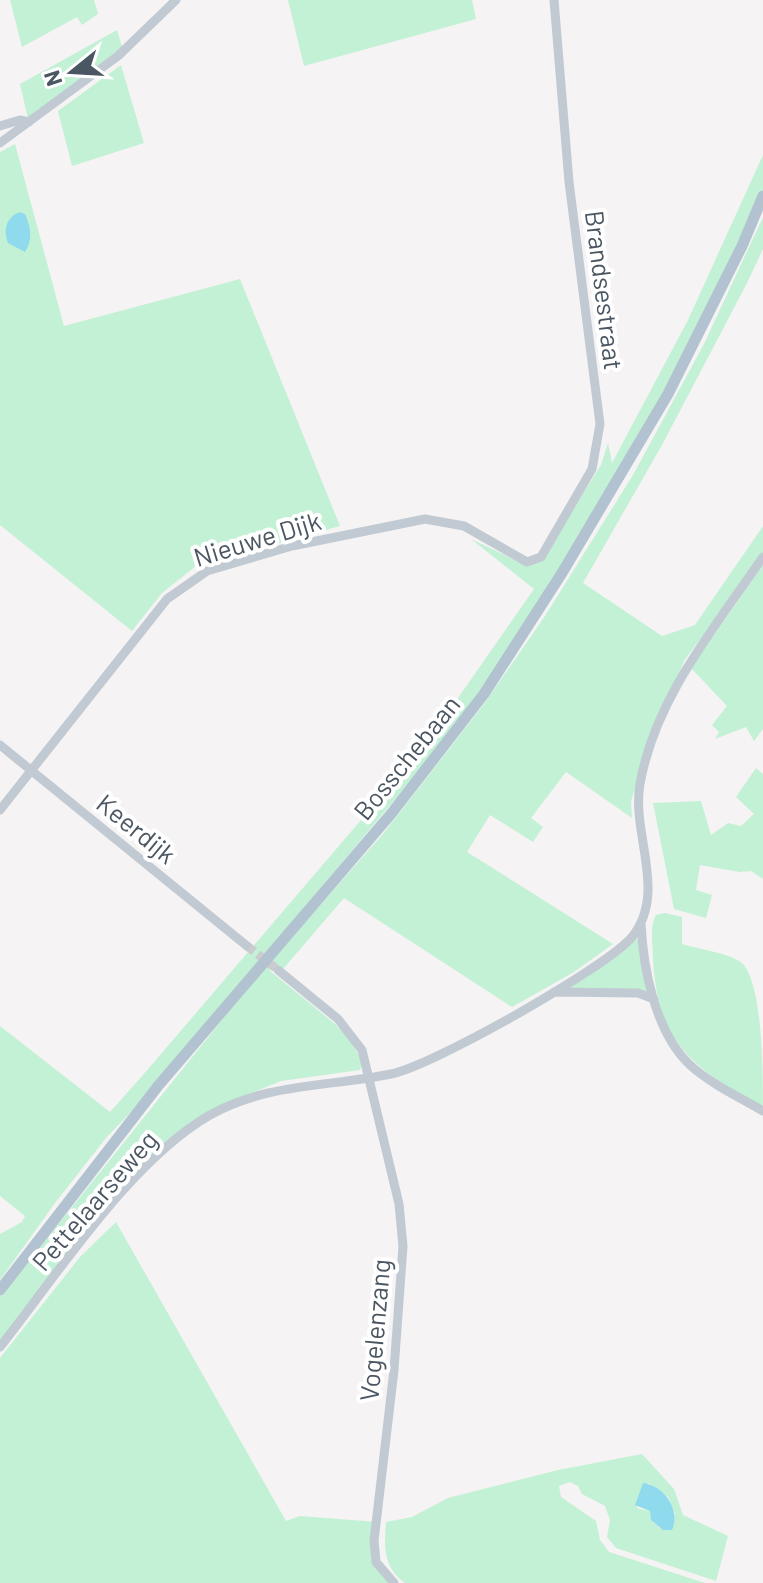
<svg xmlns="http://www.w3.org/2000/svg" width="763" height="1583" font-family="Barlow,sans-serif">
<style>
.green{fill:#c3f1d5;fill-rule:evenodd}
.water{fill:#90daee}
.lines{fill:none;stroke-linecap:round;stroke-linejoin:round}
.minor-tunnel{stroke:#caccce;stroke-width:9;stroke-dasharray:9 4.5;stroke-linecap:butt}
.minor{stroke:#c1cad2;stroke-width:9}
.major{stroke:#b3c2d1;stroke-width:11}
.labels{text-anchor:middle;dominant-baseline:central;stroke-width:8;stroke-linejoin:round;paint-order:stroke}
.street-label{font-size:26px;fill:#4a5661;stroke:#fff}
</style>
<rect width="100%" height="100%" fill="#f5f3f3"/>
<path class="green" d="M10,0h84l4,14 -16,11 -5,-8 -55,30z
M288,0h184l4,19 -172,47z
M117,30l6,20 -95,69 -8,-35z
M121,65l23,78 -72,23 -14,-55z
M15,144l49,182 176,-47 100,247 -144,40 -34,27 -30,38 -132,-106v-373z
M763,155v35l-71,153 -165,282 -65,91 -65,81 -251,299 -40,42 -51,65 -55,77v-46l22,-12 3,-6 -25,-20v-170l110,86 33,-37 230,-269 85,-108 76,-109 -63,-50 57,27 14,-7 59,-94 7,-22 4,20 76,-143z
M763,217v32l-17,36 -84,160 -79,138 79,53 33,-11 68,-99v28l-79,107 -42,106 -11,34 1,17 -66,-46 -35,46 12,9 -10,15 -43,-27 -23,37 146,92 -39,28 -62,35 -168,-109 -61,71 -8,-6 -6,7 66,54 13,13 15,25 -3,8 -79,11 -51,21 -70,47 -160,193v-45l254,-317 129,-146 101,-130 61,-88 88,-141 71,-131z
M763,565v164l-9,12 -8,-14 -31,12 4,-7 -7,-7 15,-19 -36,-38z
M756,768l7,6v105l-12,-8 -11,1 -40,-7 -4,25 16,5 -6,23 -32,-9 -21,-106 48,-2 10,34 17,-12 13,3 13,-12 -18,-17z
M665,913l17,4v27c19,6 45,8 60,19 21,21 21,110 21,145 -69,-40 -106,-64 -110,-150 0,-14 -4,-31 3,-43z
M637,936l10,57 -80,-3v-3z
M116,1222l170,299 14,-5 77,6 4,52 7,9h-388v-225l80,-101z
M642,1454l32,35 9,26 45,21 -12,45 -100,-33 -9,-11 3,-17 -5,-14 -23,-12 -4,-8 -8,-4 -11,4 2,11 35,24 4,19 9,12 96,31h-300c-22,-16 -21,-36 -19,-61l26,-5 36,-19 110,-28zM648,1483l20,14 7,17 -15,14 -9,-8 -1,-9 -13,-3z"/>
<path class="water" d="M20,212l5,2c6,13 8,26 0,38l-17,-9c-5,-13 -2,-26 12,-31z
M643,1483c21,3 38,26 29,47h-9l-12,-10 -1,-9 -15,-6z"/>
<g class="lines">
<path class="minor-tunnel" d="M247,946l31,24"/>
<path class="minor" d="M0,126l20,-6 9,2
M0,143l118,-87 58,-56
M0,745l247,201
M0,810l167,-211 40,-28 85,-25 133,-27 39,7 63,36 14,-5 51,-88 8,-45 -31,-242 -15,-182
M641,923c2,45 14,109 49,142 21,19 49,32 73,46
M278,970l60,49 24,31 37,154 4,42 -9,124 -20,171 2,21 18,21
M554,992l84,1 16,6
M0,1347c57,-72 131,-187 210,-232 57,-32 118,-28 181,-41 41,-8 215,-106 241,-137 36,-45 -1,-103 8,-153 15,-86 75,-157 123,-227"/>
<path class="major" d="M0,1290l158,-204 233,-272 93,-120 78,-121 106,-179 74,-148 21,-50"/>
</g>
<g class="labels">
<g class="street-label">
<text transform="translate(605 290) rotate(83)">Brandsestraat</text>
<text transform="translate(257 538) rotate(-17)">Nieuwe Dijk</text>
<text transform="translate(406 757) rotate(-51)">Bosschebaan</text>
<text transform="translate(137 828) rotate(39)">Keerdijk</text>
<text transform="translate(94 1200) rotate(-49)">Pettelaarseweg</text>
<text transform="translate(374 1330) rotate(-85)">Vogelenzang</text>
</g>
</g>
<g transform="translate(72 72) rotate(252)" stroke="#ffffff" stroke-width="6" paint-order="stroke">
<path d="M0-6L14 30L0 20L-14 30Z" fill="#4a5661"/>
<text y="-12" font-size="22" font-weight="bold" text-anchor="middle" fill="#4a5661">N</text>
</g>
</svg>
